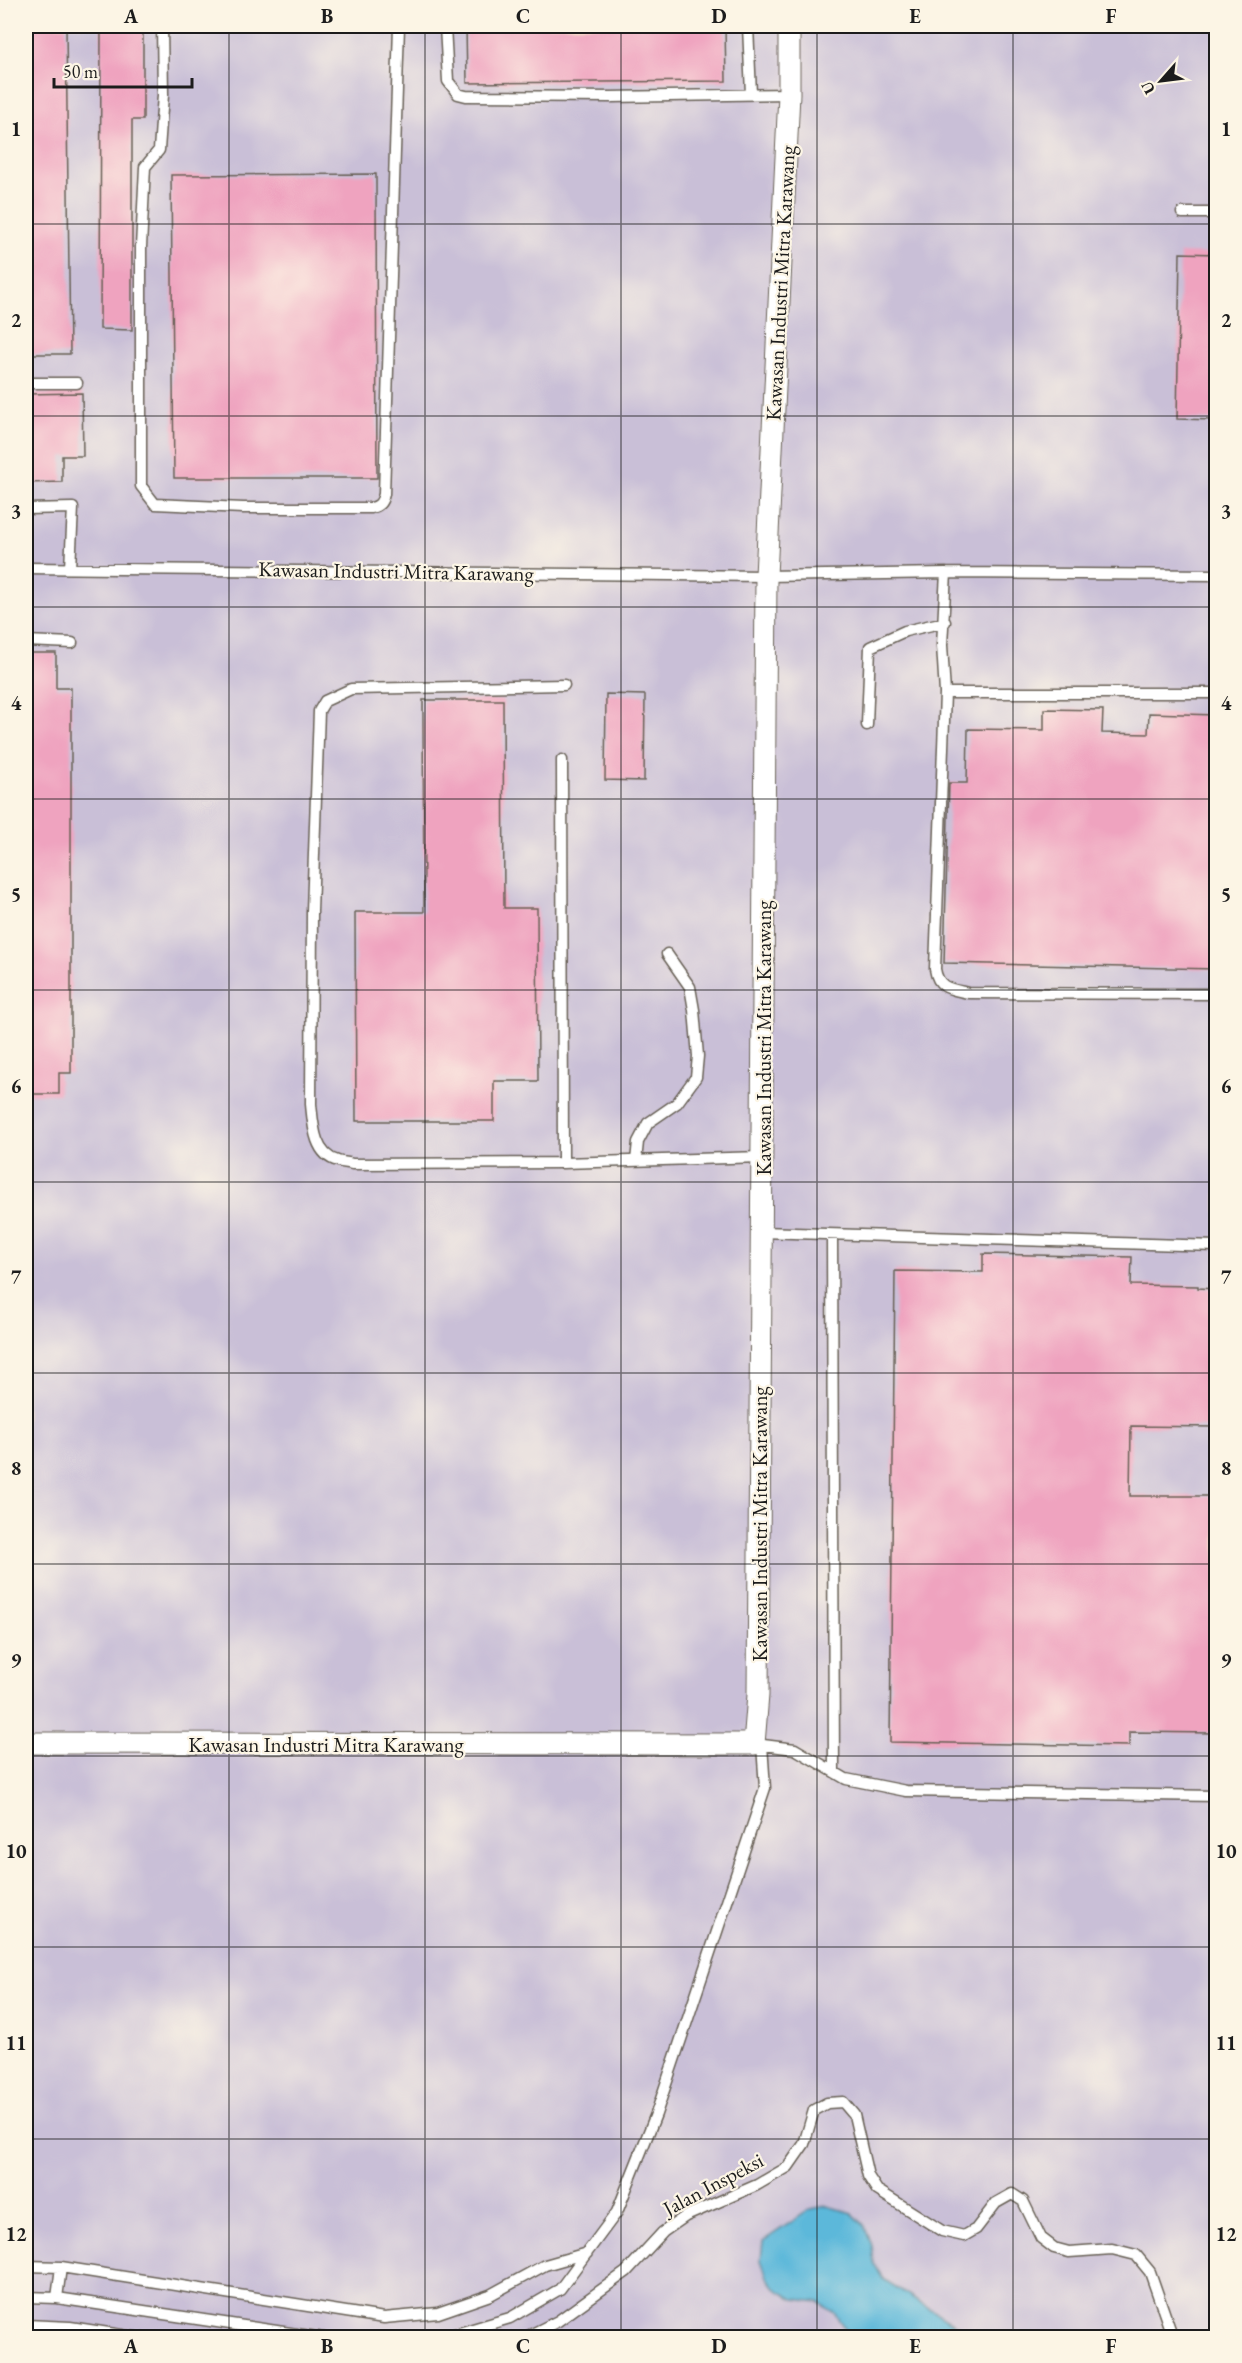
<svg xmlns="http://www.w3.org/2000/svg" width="1242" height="2363" font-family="'EB Garamond',serif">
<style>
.industrial{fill:#c9bfd7}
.water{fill:#5cb8da;stroke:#3c6a7b;stroke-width:1.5}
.building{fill:#efa3bf}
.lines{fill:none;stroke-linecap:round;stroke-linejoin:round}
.lane-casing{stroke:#686156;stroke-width:13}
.street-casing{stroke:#686156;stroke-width:23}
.lane{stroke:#fff;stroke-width:10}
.street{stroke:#fff;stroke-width:21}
.grid{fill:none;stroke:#1c1c1c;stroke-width:1.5;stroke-opacity:0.55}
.labels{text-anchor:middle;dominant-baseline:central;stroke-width:4.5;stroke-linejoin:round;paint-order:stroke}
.street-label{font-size:21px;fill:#1c1c1c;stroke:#fcf5e5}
.neatline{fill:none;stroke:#1c1c1c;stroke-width:2}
.grid-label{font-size:20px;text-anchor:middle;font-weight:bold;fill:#1c1c1c}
</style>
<rect width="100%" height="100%" fill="#fcf5e5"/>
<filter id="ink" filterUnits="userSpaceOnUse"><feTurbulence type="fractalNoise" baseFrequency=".0167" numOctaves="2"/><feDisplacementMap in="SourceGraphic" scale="12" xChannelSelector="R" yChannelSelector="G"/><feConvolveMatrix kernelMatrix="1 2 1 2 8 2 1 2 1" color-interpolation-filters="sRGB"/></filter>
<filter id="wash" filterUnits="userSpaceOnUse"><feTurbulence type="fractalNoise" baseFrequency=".008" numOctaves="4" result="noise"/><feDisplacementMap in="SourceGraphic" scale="24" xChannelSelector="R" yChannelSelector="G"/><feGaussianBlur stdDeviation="1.35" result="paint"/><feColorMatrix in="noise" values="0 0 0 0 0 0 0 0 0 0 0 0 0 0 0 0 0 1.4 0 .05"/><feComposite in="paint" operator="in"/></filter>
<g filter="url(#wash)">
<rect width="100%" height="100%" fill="#f4e0c3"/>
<path class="industrial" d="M26,26h1190v2311l-1190,1z"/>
<path class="water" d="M827,2206l25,7 12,12 8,21 2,17 9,16 92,58h-124l-17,-24 -15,-11 -25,-3 -17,-9 -10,-13 -6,-17 2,-19 48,-32z"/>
<g id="blocks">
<path class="building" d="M26,26h40l4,328h-44z
M101,26h42v94h-11v210l-32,-1z
M466,26h259l1,55 -259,2z
M376,174l1,304h-203l-3,-303z
M1180,253l36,1v166l-39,-1z
M82,393l1,63h-21v26l-36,1v-89z
M26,653h30v35h15v385h-12v21h-33z
M606,694l39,1 -1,86 -39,-1z
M423,700h80l1,208h33l1,173h-44v40h-138l-1,-209h69z
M1044,709l59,1 -1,23 46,1 1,-21 67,2v254l-272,-6 5,-180h18l1,-54 76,1z
M983,1254l149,3 -1,28 67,1v2l18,1v138l-85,-1 -1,70h86v237l-87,-1v14l-239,-4 5,-471 88,1z"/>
</g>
</g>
<g filter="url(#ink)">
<use href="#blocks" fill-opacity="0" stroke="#686156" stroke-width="1.5"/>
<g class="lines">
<defs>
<path id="lane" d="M162,26l1,69 -4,55 -14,17 -4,80v239l14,18 88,4h128c8,-2 11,-5 13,-14l15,-468
M445,26l3,55 10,13 8,2 145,1 178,-3
M748,26l3,68
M1182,213h34
M26,383h51
M26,509l47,-1 -3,60
M26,568l740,8 180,-3 270,2
M946,573l-4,72 3,48 -10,276c3,20 16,20 33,24l248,1
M26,641l46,2
M564,685l-213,4 -26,12 -6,10 -7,200 -1,193c2,20 3,51 27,57 4,2 9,1 14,3l211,-1 199,-6
M945,693h271
M867,725l3,-78 35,-16 40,-9
M562,760l1,403
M636,1161l2,-19 10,-19 29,-20 19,-26 2,-21 -4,-46 -4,-23 -23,-33
M761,1232l455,14
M832,1235l2,537
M755,1744l40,5 51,30 60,12 310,5
M26,2266l35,1 323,51 54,-5 52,-18 55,-30 42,-12
M26,2297l31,1 267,40
M57,2298l4,-31
M26,2325l44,2 71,11
M435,2338l24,-5 51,-15 50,-29 57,-77 39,-98 109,-326 -3,-43
M524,2338l34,-17 68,-49 37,-40 23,-16 71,-31 31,-18 16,-23 10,-34 13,-7 16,-1 11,13 14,61 9,14 65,41 22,5 12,-7 20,-26 16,-9 11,7 18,37 13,10 15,4 43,-3 24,6 14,17 23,66"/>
<path id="street" d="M26,1743l728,1 4,-49 8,-1119 23,-482v-68"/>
</defs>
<use href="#lane" class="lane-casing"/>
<use href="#street" class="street-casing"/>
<use href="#lane" class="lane"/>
<use href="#street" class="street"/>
</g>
</g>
<path class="grid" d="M229,26v2312M425,26v2312M621,26v2312M817,26v2312M1013,26v2312M26,224h1190M26,416h1190M26,607h1190M26,799h1190M26,990h1190M26,1182h1190M26,1373h1190M26,1564h1190M26,1756h1190M26,1947h1190M26,2139h1190"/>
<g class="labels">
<g class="street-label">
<text transform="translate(780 283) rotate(-87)">Kawasan Industri Mitra Karawang</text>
<text transform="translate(396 571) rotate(1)">Kawasan Industri Mitra Karawang</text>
<text transform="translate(763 1038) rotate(-90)">Kawasan Industri Mitra Karawang</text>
<text transform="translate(759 1524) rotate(-90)">Kawasan Industri Mitra Karawang</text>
<text x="326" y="1744">Kawasan Industri Mitra Karawang</text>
<text transform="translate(713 2184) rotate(-28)">Jalan Inspeksi</text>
</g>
</g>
<rect width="1242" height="2363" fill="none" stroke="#fcf5e5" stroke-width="66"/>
<g transform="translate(1161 81) rotate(242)" stroke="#fcf5e5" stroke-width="4.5" paint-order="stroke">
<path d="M0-4.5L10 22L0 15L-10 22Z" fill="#1c1c1c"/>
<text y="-9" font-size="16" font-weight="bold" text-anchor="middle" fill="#1c1c1c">U</text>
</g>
<path d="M54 78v9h138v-9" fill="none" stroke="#1c1c1c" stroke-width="3"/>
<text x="63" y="78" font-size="18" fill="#1c1c1c" stroke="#fcf5e5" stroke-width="4.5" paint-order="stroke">50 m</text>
<rect x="33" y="33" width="1176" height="2297" class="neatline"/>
<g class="grid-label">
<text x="131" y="23">A</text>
<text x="327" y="23">B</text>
<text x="523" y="23">C</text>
<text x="719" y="23">D</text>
<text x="915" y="23">E</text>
<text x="1111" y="23">F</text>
<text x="16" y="136">1</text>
<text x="1226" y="136">1</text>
<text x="16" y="327">2</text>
<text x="1226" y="327">2</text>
<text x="16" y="518">3</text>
<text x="1226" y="518">3</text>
<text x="16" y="710">4</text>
<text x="1226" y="710">4</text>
<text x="16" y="901">5</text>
<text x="1226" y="901">5</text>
<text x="16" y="1093">6</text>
<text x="1226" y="1093">6</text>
<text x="16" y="1284">7</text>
<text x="1226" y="1284">7</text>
<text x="16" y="1475">8</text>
<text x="1226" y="1475">8</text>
<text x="16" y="1667">9</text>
<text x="1226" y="1667">9</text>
<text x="16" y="1858">10</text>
<text x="1226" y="1858">10</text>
<text x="16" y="2050">11</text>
<text x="1226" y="2050">11</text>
<text x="16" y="2241">12</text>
<text x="1226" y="2241">12</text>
<text x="131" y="2353">A</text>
<text x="327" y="2353">B</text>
<text x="523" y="2353">C</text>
<text x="719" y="2353">D</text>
<text x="915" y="2353">E</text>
<text x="1111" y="2353">F</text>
</g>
</svg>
